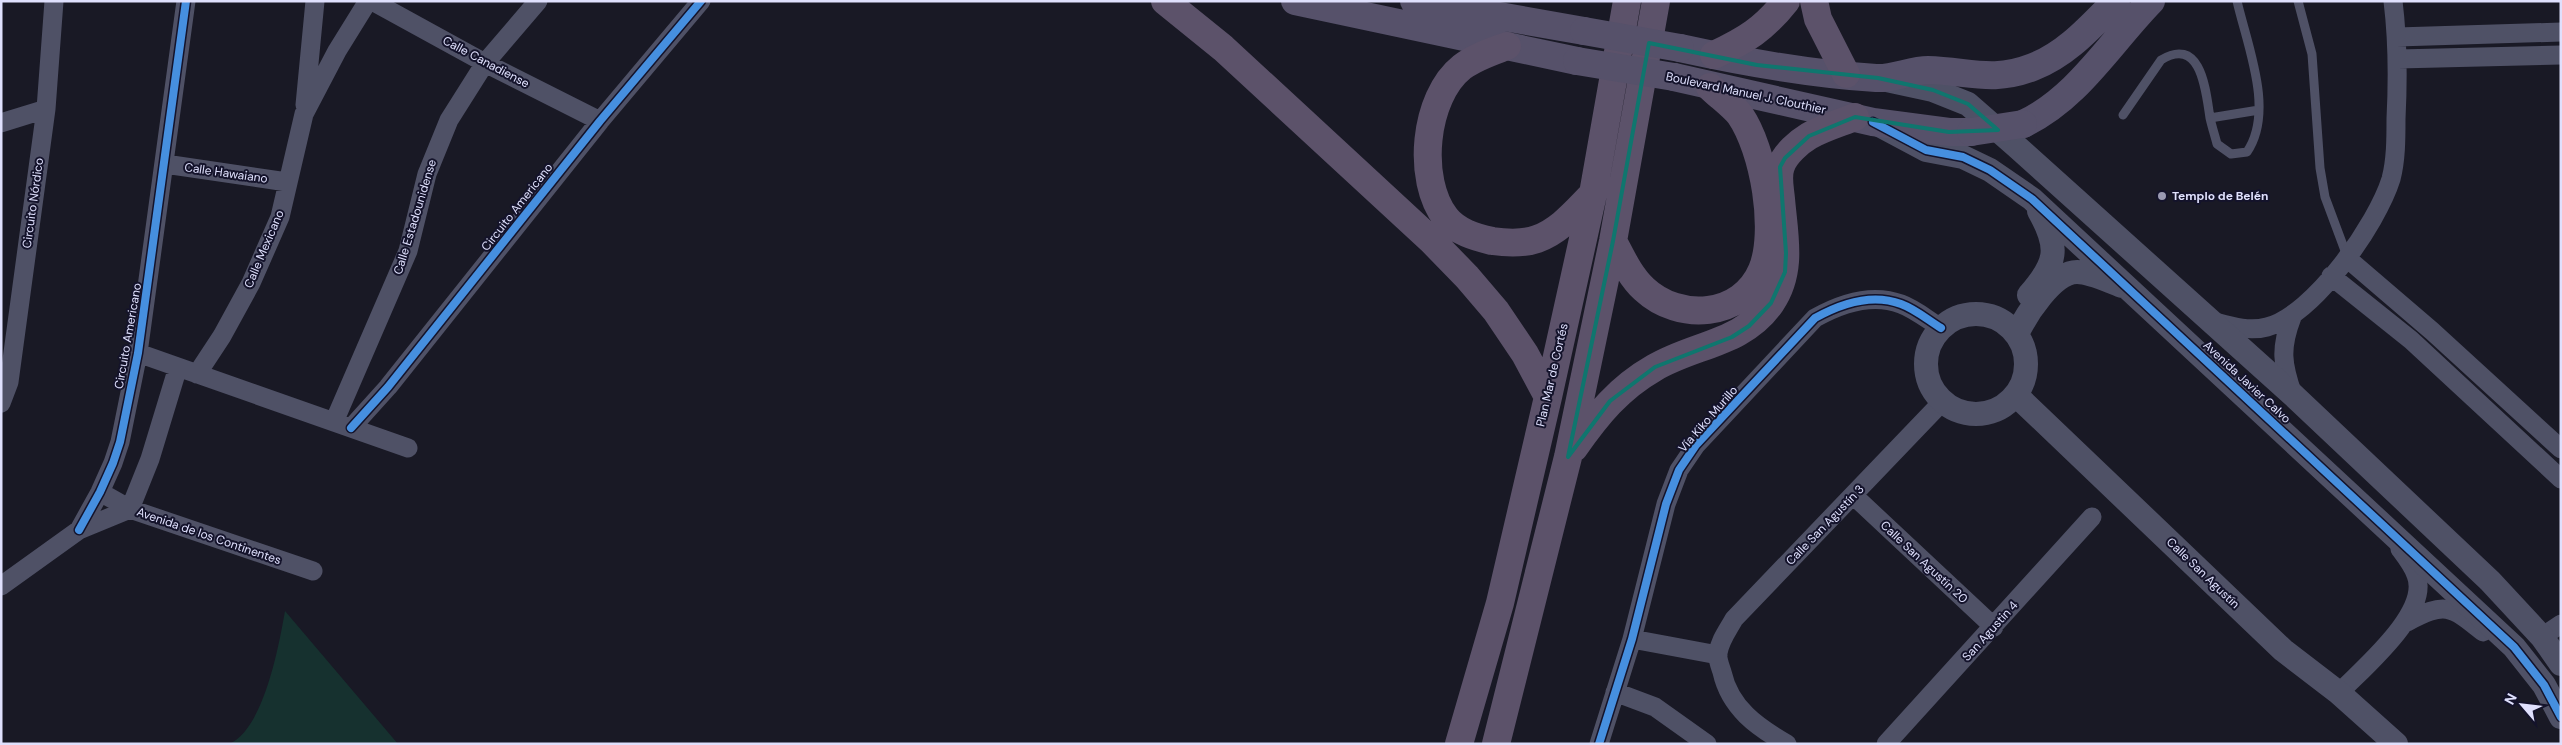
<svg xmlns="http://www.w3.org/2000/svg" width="2562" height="745" font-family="'DM Sans',sans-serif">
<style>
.green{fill:#16312f}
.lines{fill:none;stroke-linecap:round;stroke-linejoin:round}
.service{stroke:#4f5166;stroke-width:9}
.minor{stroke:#4f5166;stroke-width:19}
.tertiary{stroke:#4f5166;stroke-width:24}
.primary{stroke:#56516a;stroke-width:28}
.trunk{stroke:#5c526a;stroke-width:28}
.primary-bridge{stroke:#56516a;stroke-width:28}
.cycleway-casing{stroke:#14132b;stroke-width:11}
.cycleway{stroke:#468fdf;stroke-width:8}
.marked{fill:none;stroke:#0f766e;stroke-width:4;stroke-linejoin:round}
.poi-dot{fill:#9a9ab1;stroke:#14132b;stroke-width:2}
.labels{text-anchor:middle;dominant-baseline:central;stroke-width:4;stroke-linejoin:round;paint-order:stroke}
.street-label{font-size:12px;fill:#dfe0fd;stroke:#14132b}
.poi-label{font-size:12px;font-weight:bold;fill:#dfe0fd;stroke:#14132b;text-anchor:start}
</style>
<rect width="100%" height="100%" fill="#191925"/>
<path class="green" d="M285,611l113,133h-169c35,-15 50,-99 56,-133z"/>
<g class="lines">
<path class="service" d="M2298,1l14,53 8,114 5,29 22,59
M2123,115l38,-55c41,-25 45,33 49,58 2,9 5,18 7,26l14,10 16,-2c28,-41 0,-107 -10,-151
M2210,118l49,-8"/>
<path class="minor" d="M372,1l113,62 115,58
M2397,37l164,-5
M2398,59l163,-4
M305,105l10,-104
M1,123l45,-14
M165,164l122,18
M2348,259l84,72 129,118
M2331,276l80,64 150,139
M2292,317c-12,31 -10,47 1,78
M2211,321c19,5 37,11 56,6 47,-12 110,-103 124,-148 5,-19 5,-40 5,-60 2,-40 2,-78 -3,-118
M138,353l270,95
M197,374l25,-38 29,-53 29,-66 24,-103 33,-63 31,-50
M1,403l8,-21 37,-273 8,-108
M334,422l74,-171 19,-77 22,-54 36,-57 53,-62
M351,428l37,-41 212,-266 101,-120
M100,492l30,17 183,62
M1854,496l140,131
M130,509l20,-50 28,-92
M79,530l21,-38 13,-29 7,-21 18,-89 48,-352
M1,586l78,-56 51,-21
M2407,622c38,-20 43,-17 76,10
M2542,637l19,-13
M1632,639l86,16
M1615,692l40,15 52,37
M2339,693c24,-25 92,-81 77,-118 -3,-9 -10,-18 -16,-26
M1599,744l33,-105 34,-135 13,-34 17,-25 119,-127c25,-14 57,-25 86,-14 14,5 27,16 40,24
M1787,744c-30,-17 -57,-36 -65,-72 -2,-6 -5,-13 -4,-19 2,-13 10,-23 16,-34l209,-218
M1886,744l206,-227"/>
<path class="tertiary" d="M1882,79l51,11 35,14 48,42 277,249 197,186 52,56 19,27
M1881,126l45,24 37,7 27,13 42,29 482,448 30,38 17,32
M2029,295c28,-32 31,-47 10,-84
M1926 364a50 50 0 1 1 100 0a50 50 0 1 1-100 0Z
M2017,334c9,-19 36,-62 60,-62 14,0 31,9 45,14
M2016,395l267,255 56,43 57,51"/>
<path class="primary" d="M1295,1l282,60
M1414,1l170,30
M1680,48c64,14 130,26 196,30 17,1 35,-8 52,-8 41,1 64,13 105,-3 34,-13 58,-41 83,-66
M1674,77l199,45 76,10h22
M2023,124c54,-25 87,-81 128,-123"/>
<path class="trunk" d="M1165,1l58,47 209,193 35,36 29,34 29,43 23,43
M1814,1l4,18 28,55
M1507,46c-16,6 -32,11 -45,21 -38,30 -46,113 -16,151 11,14 29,19 46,23 14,2 31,3 45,-2 23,-8 39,-28 56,-45
M1714,55c32,-15 50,-26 72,-54
M1613,241c9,17 17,35 31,48 35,33 98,29 118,-19 16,-39 2,-120 -22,-155 -8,-10 -21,-19 -30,-28
M1574,448c23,-33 45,-60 80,-80 40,-24 89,-24 117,-65 22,-32 13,-68 10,-104 -1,-11 -4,-23 0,-33 4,-12 18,-24 28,-30 14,-8 31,-13 46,-19
M1459,744l41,-141 48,-206 45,-203 34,-193
M1496,744l72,-287 45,-216 43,-240"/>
<path class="primary-bridge" d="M1584,31l96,17
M1577,61l97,16
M1971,132l52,-8"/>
<defs>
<path id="cycleway" d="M1873,122l53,28 37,7 27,13 42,29 482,448 30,38 17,32
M351,428l37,-41 212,-266 101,-120
M79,530l21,-38 13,-29 7,-21 18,-89 48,-352
M1599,744l33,-105 34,-135 13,-34 17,-25 119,-127c25,-14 57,-25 86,-14 14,5 27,16 40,24"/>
</defs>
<use href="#cycleway" class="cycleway-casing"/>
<use href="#cycleway" class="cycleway"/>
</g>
<path class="marked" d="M1649,43l108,22 121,13 55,12 35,14 30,26 -49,2 -94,-15 -46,19 -24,22 -5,9 6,86 -1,19 -14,31 -22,23 -17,11 -77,30 -45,34 -42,56 45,-216z"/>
<circle class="poi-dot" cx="2162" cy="196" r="5"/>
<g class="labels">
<g class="street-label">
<text transform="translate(486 62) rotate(28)">Calle Canadiense</text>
<text transform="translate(1746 93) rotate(12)">Boulevard Manuel J. Clouthier</text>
<text transform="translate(226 173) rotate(8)">Calle Hawaiano</text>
<text transform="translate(33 203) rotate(-82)">Circuito Nórdico</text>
<text transform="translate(517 207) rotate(-52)">Circuito Americano</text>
<text transform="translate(415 217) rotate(-73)">Calle Estadounidense</text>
<text transform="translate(264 249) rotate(-67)">Calle Mexicano</text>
<text transform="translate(128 336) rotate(-80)">Circuito Americano</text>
<text transform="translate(1552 375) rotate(-77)">Plan Mar de Cortés</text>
<text transform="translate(2247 382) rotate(43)">Avenida Javier Calvo</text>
<text transform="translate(1708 419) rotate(-49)">Vía Kiko Murillo</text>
<text transform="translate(1825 525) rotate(-46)">Calle San Agustín 3</text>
<text transform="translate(209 536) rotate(19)">Avenida de los Continentes</text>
<text transform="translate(1924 562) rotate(43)">Calle San Agustín 20</text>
<text transform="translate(2203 573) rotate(44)">Calle San Agustín</text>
<text transform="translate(1990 631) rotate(-48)">San Agustin 4</text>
</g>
<g class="poi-label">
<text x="2172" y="196">Templo de Belén</text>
</g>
</g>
<rect width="2562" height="745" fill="none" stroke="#dfe0fd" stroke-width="5"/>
<g transform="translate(2522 705) rotate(298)" stroke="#14132b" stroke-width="4" paint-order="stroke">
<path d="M0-4L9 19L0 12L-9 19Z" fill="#dfe0fd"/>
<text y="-8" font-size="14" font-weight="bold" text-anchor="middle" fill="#dfe0fd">N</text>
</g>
</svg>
